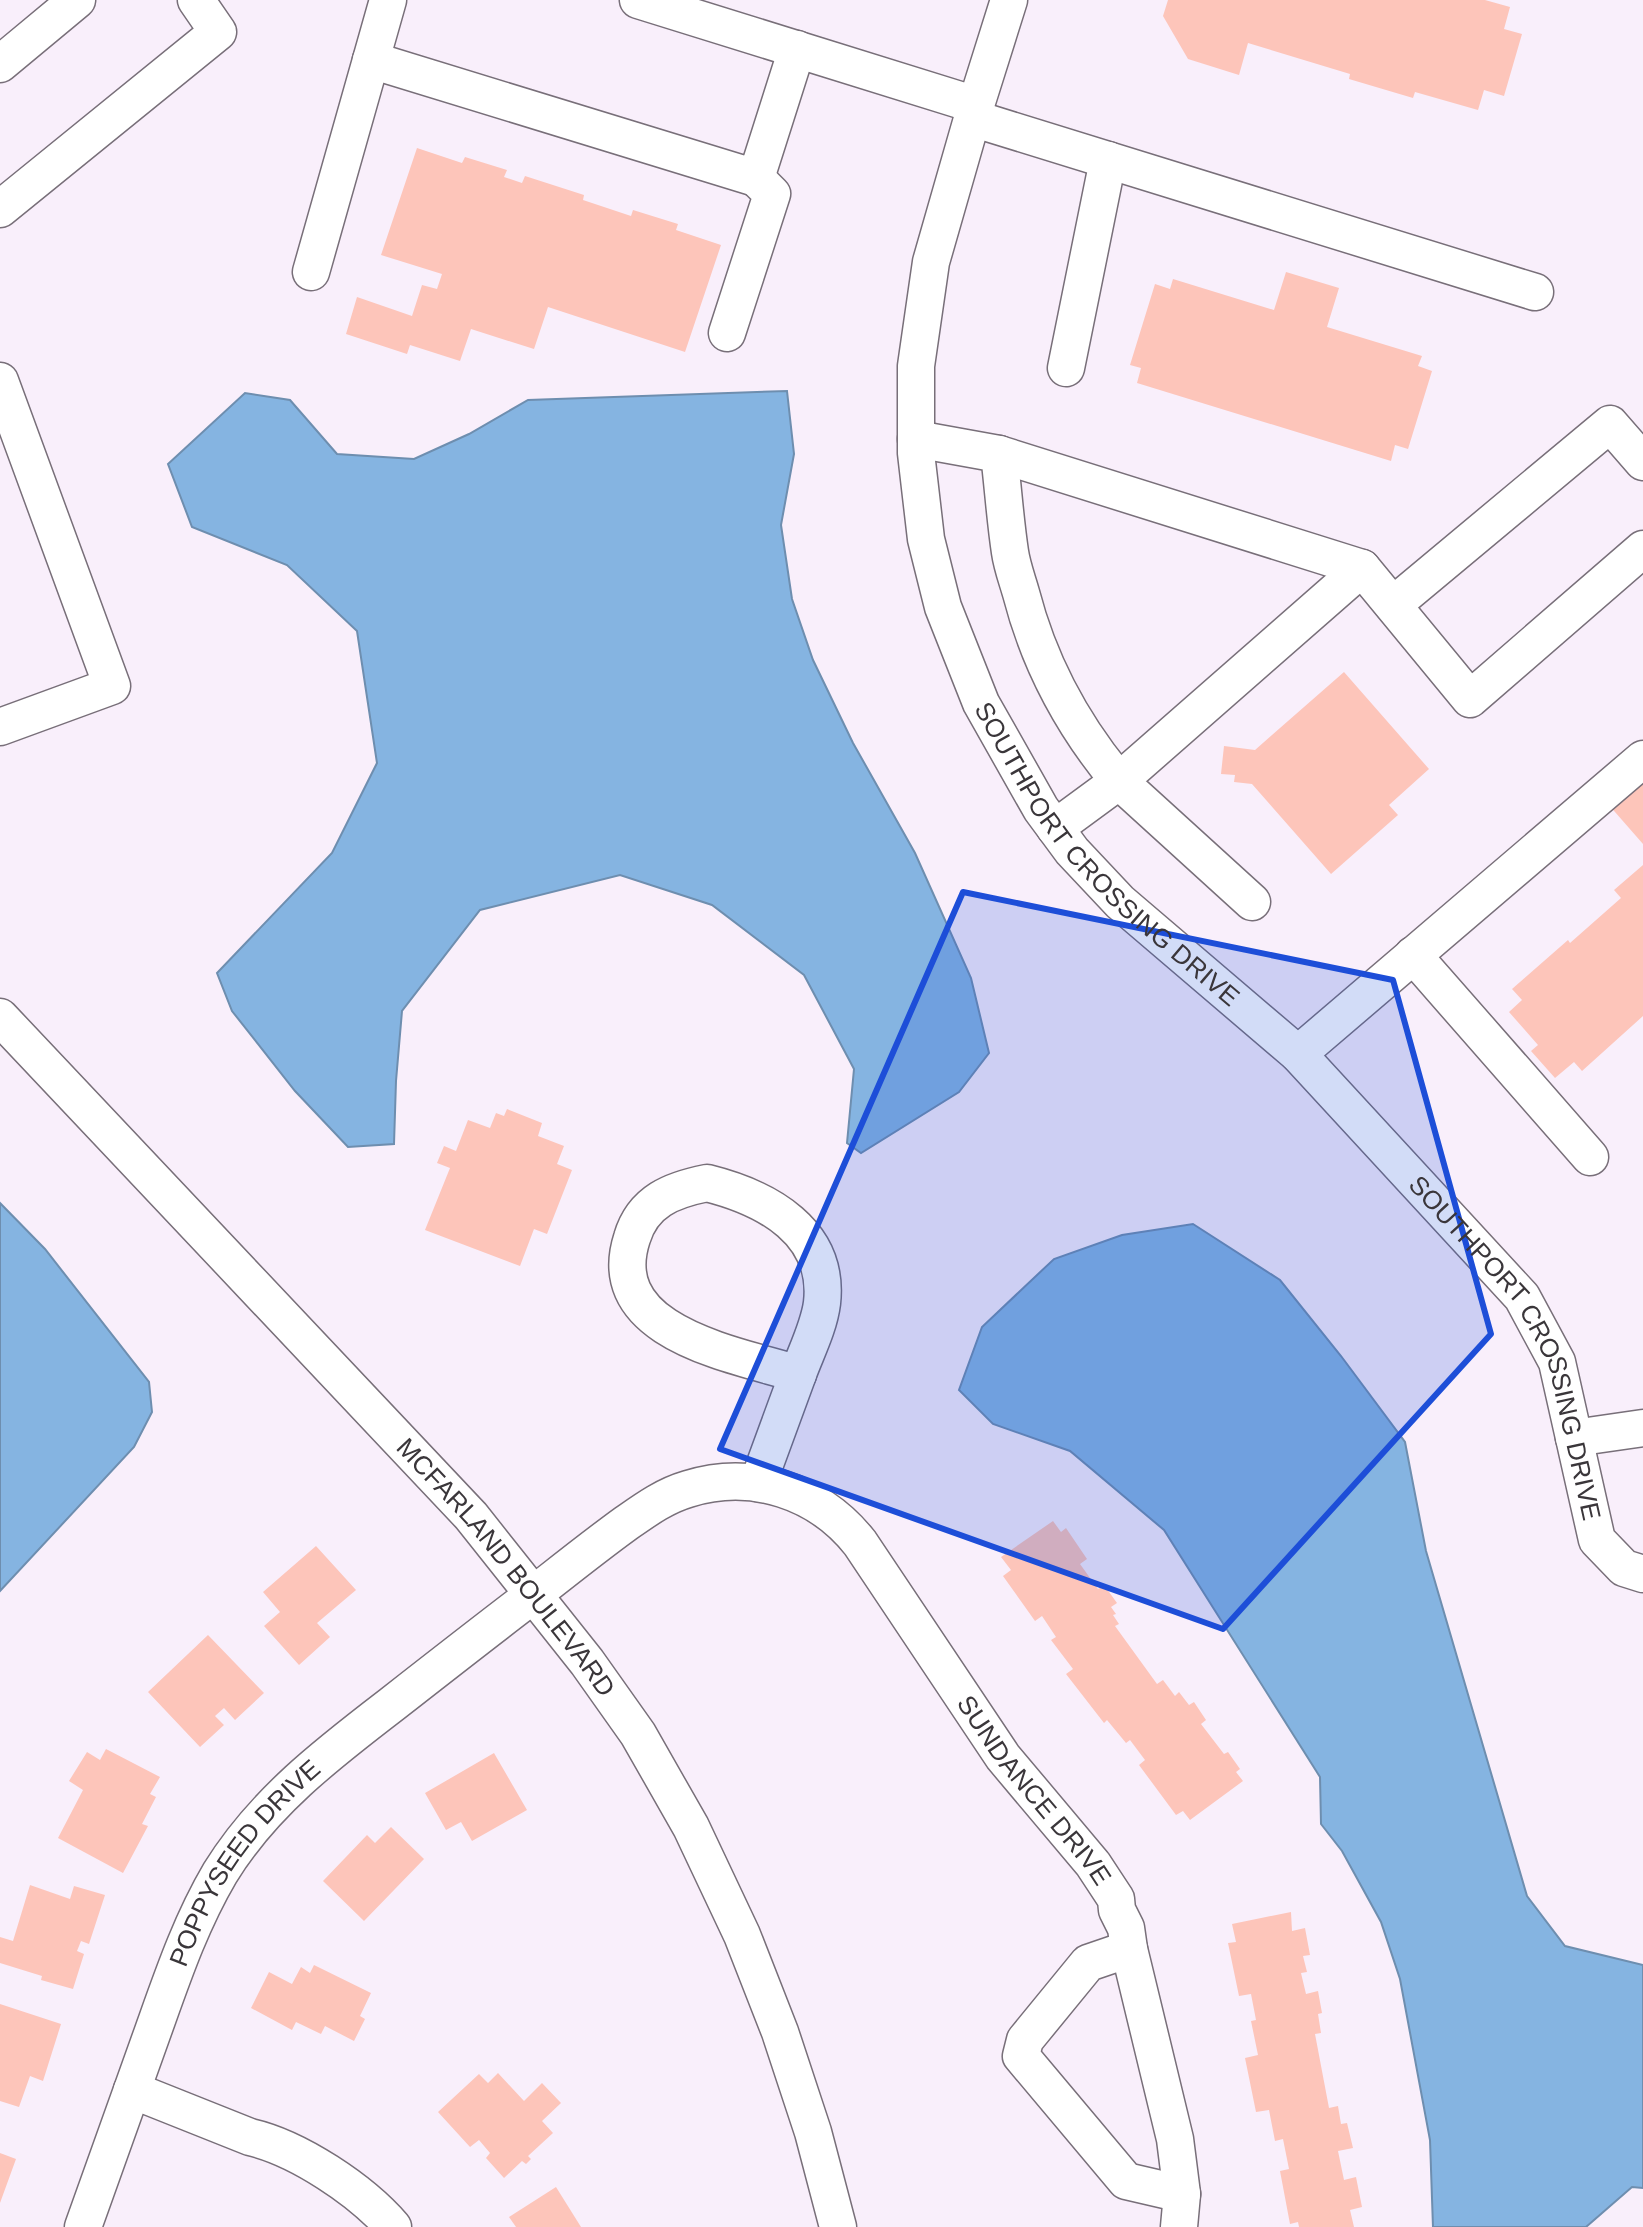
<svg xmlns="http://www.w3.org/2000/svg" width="1643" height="2227" font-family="Helvetica,sans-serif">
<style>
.water{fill:#85b4e1;stroke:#6e8eaf;stroke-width:2}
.building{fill:#fdc5ba}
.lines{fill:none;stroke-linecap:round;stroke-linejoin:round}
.minor-casing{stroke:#786f79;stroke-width:39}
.minor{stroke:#fff;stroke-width:36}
.marked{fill:#1d4ed8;fill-opacity:0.2;stroke:#1d4ed8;stroke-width:6;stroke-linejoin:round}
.labels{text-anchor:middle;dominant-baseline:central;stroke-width:7;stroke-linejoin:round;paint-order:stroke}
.street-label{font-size:26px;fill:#3a363a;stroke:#f9effb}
</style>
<rect width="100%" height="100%" fill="#f9effb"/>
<path class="water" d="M787,391l7,63 -13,71 11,74 21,61 40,83 62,110 56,125 18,75 -30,39 -98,61 -14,-10 7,-74 -50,-94 -92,-70 -92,-30 -140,35 -78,101 -6,70 -2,63 -46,3 -53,-56 -63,-80 -15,-38 115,-120 45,-90 -20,-132 -70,-66 -95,-38 -24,-63 77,-71 45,7 47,54 77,5 55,-25 59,-34z
M0,1203l45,46 104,133 3,30 -18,35 -134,144z
M1193,1224l87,56 61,76 64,86 21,109 101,345 38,50 78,19v223l-11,-1 -46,40h-153l-3,-87 -30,-161 -19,-57 -39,-71 -21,-27 -1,-47 -156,-247 -94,-79 -77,-27 -34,-34 23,-63 72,-68 68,-24z"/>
<path class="building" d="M1168,0h317l25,7 -6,22 18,5 -18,62 -20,-6 -6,20 -63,-18 -2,6 -64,-19 1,-5 -102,-31 -9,32 -51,-16 -25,-43z
M417,148l45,15 3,-6 42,13 -3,7 18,6 3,-7 59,19 -1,5 48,16 2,-6 45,14 -2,6 45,15 -36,107 -137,-45 -14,42 -63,-20 -11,32 -50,-16 -3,9 -61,-20 11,-37 55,19 10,-31 15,4 5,-15 -61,-19z
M1286,272l53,16 -12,39 95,29 -4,10 14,5 -24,78 -13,-4 -4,16 -254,-78 4,-15 -11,-3 25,-81 15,5 3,-10 101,31z
M1344,672l85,97 -40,36 9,10 -67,59 -79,-90 -18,-2 1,-7 -14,-1 3,-28 31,4z
M1643,759v85l-42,-48z
M1643,865v151l-61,55 -8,-9 -19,16 -24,-27 7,-6 -29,-33 13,-12 -10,-11 56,-49 2,3 51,-45 -7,-8z
M507,1109l35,14 -4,13 26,10 -7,18 15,6 -25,64 -13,-5 -14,37 -95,-36 25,-62 -13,-5 7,-17 12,5 12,-31 22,8 6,-15 8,3z
M1053,1521l8,11 5,-4 21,31 -7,5 18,25 6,-4 13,18 -6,4 5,7 -3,1 6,9 -4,2 42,58 6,-4 12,16 4,-4 10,13 5,-3 12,18 -5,4 23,30 4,-2 12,17 -4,3 7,9 -53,39 -7,-9 -7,4 -37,-50 6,-5 -15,-20 -4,3 -19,-23 -3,3 -38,-49 7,-5 -22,-29 5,-3 -14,-21 -7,5 -32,-45 8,-6 -10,-13z
M316,1546l40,44 -39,33 13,14 -31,28 -35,-39 16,-14 -17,-20z
M208,1635l56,58 -29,27 -11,-12 -9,8 9,9 -24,22 -52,-55z
M106,1749l54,28 -10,17 6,3 -14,27 6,2 -25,47 -65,-35 25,-48 -14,-9 18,-29 13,8z
M494,1753l33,57 -55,31 -11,-19 -15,8 -21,-37z
M391,1827l33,32 -60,62 -41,-40 44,-46 8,8z
M30,1885l40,14 4,-13 31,9 -16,49 -8,-3 -4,10 7,3 -11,35 -32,-9 1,-4 -42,-13v-26l13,4z
M1291,1912l1,19 13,-3 5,27 -7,1 4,16 -6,1 5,21 12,-3 4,22 -4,1 3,19 -6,1 14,74 9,-2 3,18 6,-1 6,25 -15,3 6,29 12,-3 6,30 -12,3 4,17h-55l-1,-5 -8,2 -10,-53 9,-2 -6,-30 -8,2 -6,-31 -13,2 -11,-54 13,-3 -7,-34 5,-1 -5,-26 -12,2 -11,-53 8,-1 -4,-18z
M314,1965l57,28 -11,23 5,3 -11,22 -29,-15 -4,8 -25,-12 -4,8 -41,-22 18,-36 23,12 9,-17 9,6z
M0,2004l61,20 -18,57 -13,-5 -11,31 -19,-6z
M498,2073l26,28 18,-18 19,20 -19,18 11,12 -25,23 3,3 -5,5 -4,-3 -18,17 -18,-20 4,-5 -11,-13 -9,7 -32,-35 41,-38 9,9z
M0,2153l16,6 -16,44z
M556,2187l25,40h-65l-7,-10z"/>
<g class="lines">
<defs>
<g id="minor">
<path d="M638,0l338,105"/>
<path id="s1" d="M1009,0l-33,105 -45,157 -15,104v87l10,86 17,68 38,96 60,106 31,42 48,51 178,152 224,243 35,65 40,178 27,28 19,6"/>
<path d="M371,60l385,118 41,-129"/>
<path d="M0,64l77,-64"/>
<path d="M972,118l563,174"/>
<path d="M0,209l218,-177 -22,-32"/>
<path d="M311,272l77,-272"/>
<path d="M727,333l45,-139 -16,-16"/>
<path d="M1066,368l42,-208"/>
<path d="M0,381l112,305 -112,41"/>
<path d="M916,439l83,15c4,32 6,65 11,98 2,14 7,27 11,41 18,70 52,133 98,188l-64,47"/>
<path d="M999,454l363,114 108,131 173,-150"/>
<path d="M1393,605l217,-181 33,38"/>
<path d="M1252,902l-133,-121 243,-213"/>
<path d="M1413,955l177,202"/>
<path id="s2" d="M0,1017l471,499 116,146 51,72 53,93 51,108 38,97 33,100 25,95"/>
<path d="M1298,1054l345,-295"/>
<path d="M707,1183c60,15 123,49 115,120 -3,24 -16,49 -24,71 -64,-20 -197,-41 -166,-136 11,-37 40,-48 75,-55z"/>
<path d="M1574,1438l69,-10"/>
<path d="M758,1483l40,-109"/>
<path d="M1129,1949l-41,14 -63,77 -4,16 105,125 56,13"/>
<path d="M132,2090l118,47c48,11 111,53 143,90"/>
<path id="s3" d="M83,2227c23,-64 46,-129 69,-193 20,-56 38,-110 68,-161 43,-70 107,-119 171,-168 46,-36 92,-72 138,-107 32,-25 63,-50 96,-74 20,-14 39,-28 63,-35 64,-20 131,2 172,54l143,214 90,107 23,35 1,11 9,18 3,21 46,190 7,55 -3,33"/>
</g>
</defs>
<use href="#minor" class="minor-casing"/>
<use href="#minor" class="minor"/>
</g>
<path class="marked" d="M963,892l430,88 98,354 -268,295 -503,-180z"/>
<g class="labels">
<g class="street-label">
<text stroke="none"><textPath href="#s1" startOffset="924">SOUTHPORT CROSSING DRIVE</textPath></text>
<text stroke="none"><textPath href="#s1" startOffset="1572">SOUTHPORT CROSSING DRIVE</textPath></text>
<text stroke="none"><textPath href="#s2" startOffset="748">MCFARLAND BOULEVARD</textPath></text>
<text stroke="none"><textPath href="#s3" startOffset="1484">SUNDANCE DRIVE</textPath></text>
<text stroke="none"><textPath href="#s3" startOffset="402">POPPYSEED DRIVE</textPath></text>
</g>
</g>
</svg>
